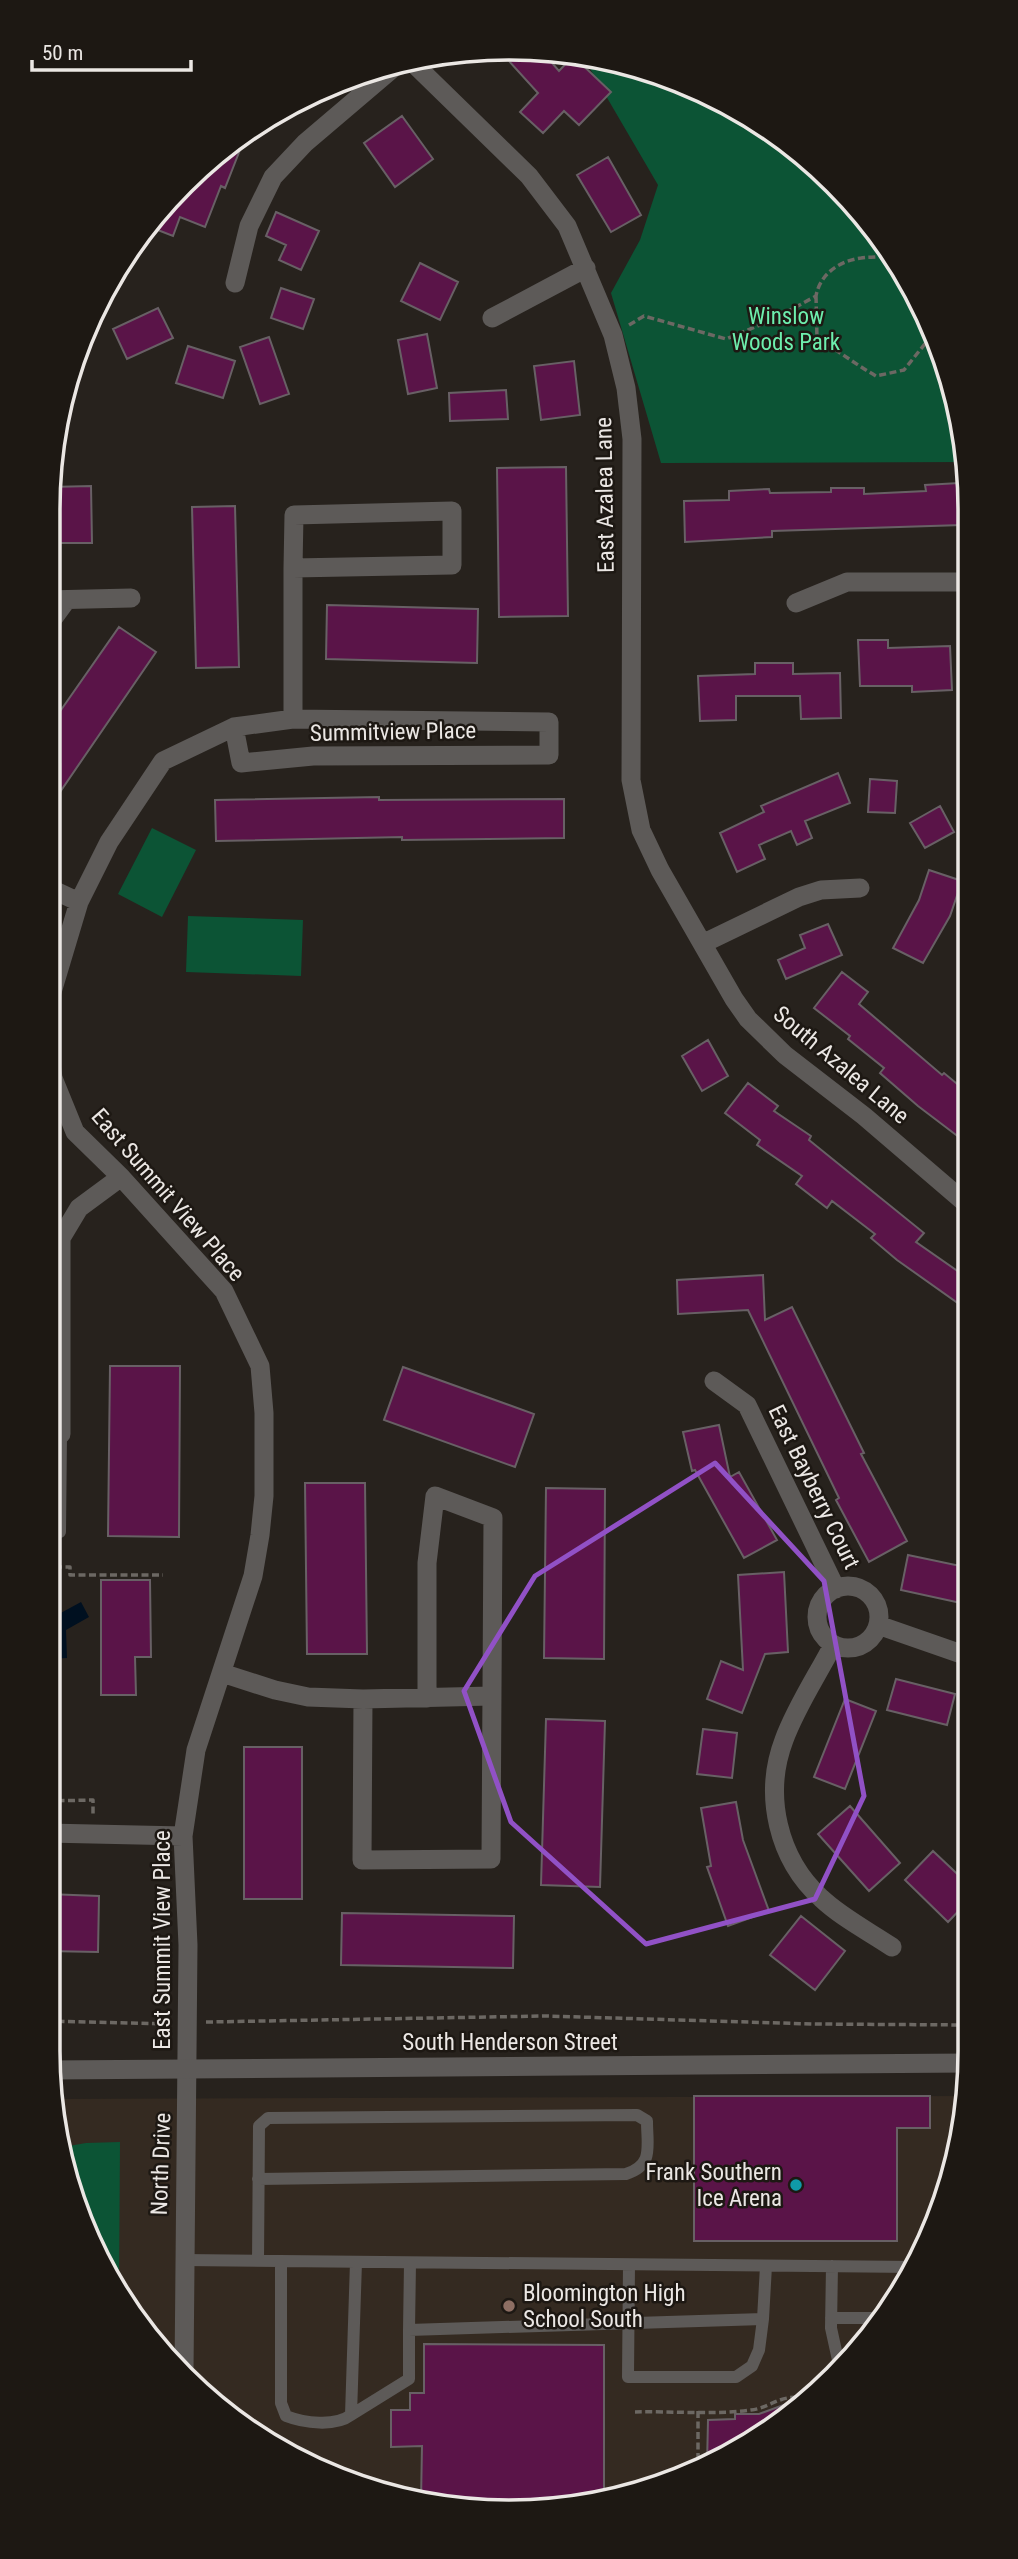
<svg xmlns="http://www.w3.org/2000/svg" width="1018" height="2559" font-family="'Roboto Condensed',sans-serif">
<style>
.built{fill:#342a21}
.green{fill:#0c5435}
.water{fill:#001020}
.building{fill:#5a1448;stroke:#686065;stroke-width:2}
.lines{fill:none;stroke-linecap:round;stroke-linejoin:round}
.path{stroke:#6c6863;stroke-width:3.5;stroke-dasharray:7 3.5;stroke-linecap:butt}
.service{stroke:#5d5a58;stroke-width:12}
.minor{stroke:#5d5a58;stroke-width:19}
.tertiary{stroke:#5d5a58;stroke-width:19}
.marked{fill:none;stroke:#9151c6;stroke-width:5;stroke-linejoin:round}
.culture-dot{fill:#0f9aa8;stroke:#1d1813;stroke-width:2.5}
.education-dot{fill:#8d6e63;stroke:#1d1813;stroke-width:2.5}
.labels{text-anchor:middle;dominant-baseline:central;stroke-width:5;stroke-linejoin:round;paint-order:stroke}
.park-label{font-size:23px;fill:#6deead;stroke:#1d1813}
.street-label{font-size:23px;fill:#ebe7e4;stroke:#1d1813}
.poi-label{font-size:23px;fill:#ebe7e4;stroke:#1d1813;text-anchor:end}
.rim{fill:none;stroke:#ebe7e4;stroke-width:3.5}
</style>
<rect width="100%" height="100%" fill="#27221d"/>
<path class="built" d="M965,2096l-10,74 -32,85 -47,76 -111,103 -79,42 -87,27 -151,5 -87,-21 -83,-37 -116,-96 -53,-73 -37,-82 -17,-100z"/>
<path class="green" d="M580,55l49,8 136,62 91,79 67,101 44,143v14l-306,1 -50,-170 29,-53 18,-55 -73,-125z
M152,828l44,22 -34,67 -44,-23z
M188,916l115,4 -2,56 -115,-4z
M120,2142l-1,153 -10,-14 -37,-82 -9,-52 23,-4z"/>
<path class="water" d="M81,1602l8,15 -23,13 1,28 -20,1v-49l10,5z"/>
<path class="building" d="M539,48l20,23 14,-15 38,36 -32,33 -15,-14 -21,22 -23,-21 18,-19 -39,-43z
M402,116l31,43 -38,28 -31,-44z
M247,132l-22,56 -4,-2 -16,41 -25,-10 -7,19 -28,-11 60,-63z
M608,157l33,58 -30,17 -34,-57z
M276,212l43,19 -18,39 -22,-10 7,-15 -20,-9z
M420,263l38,19 -18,38 -39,-19z
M281,288l33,11 -11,30 -32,-11z
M158,308l15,30 -46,21 -14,-30z
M427,334l10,54 -29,6 -10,-54z
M269,337l20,57 -29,10 -20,-57z
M188,346l47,15 -12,37 -47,-15z
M574,361l6,54 -39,5 -7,-54z
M506,390l2,29 -58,2 -1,-28z
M566,467l2,149 -69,1 -2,-149z
M959,483l3,42 -190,6v6l-87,5 -1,-41 45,-1v-9l40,-2 1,4 61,-1v-4h33v6l62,-3 -1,-6z
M91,486l1,57h-45l3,-56z
M235,506l4,161 -43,1 -4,-161z
M327,605l151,4 -1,54 -151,-4z
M119,627l37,25 -96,140 -13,-9v-53z
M858,640h30v8l62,-2 2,44 -40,2v-6h-52z
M755,663h38v11l47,-1 1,45 -40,1 -1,-23h-64v24l-36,1 -2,-45 57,-2z
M838,773l12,30 -45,18 7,17 -15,7 -6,-14 -32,14 6,14 -28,13 -17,-39 44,-21 -3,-6z
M870,779l27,2 -2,32 -27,-1z
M379,797v3l185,-1v39l-162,2v-3l-186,4 -1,-41z
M940,806l14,26 -29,16 -15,-25z
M929,870l33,11 -12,35 -27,47 -30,-15 26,-48z
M828,924l14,31 -56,24 -8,-19 27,-12 -5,-13z
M842,972l26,20 -9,12 83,71 2,-2 24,20v51l-50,-38 -38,-33 4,-5 -36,-29 2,-3 -36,-28z
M708,1040l20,36 -26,15 -20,-35z
M748,1083l30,23 -4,5 37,25 -2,4 115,93 -8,9 53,37v32l-72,-51 -26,-22 4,-4 -43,-33 -5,7 -31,-24 6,-8 -45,-31 3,-5 -35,-27z
M763,1275l2,45 27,-13 72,146 -3,1 46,87 -38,21 -33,-62 3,-2 -91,-188 -70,4 -1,-34z
M110,1366h70l-1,171 -71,-1z
M403,1367l131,47 -19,53 -131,-47z
M719,1425l11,52 9,-5 38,68 -33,18 -49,-88 -3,1 -9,-39z
M305,1483h60l2,171h-60z
M546,1488l59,1 -1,170 -60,-1z
M908,1555l62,13v37l-69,-15z
M784,1572l4,80 -23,2 -23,59 -35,-14 14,-38 22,9 -5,-95z
M101,1580h49l1,77h-16l1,38h-35z
M896,1679l59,15 -8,31 -60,-15z
M845,1699l31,12 -31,78 -31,-12z
M546,1719l59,2 -5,166 -59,-2z
M703,1729l34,4 -5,45 -35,-4z
M244,1747h58v152h-58z
M736,1802l7,38 26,71 -41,15 -21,-59 4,-1 -10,-58z
M850,1806l50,57 -31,28 -51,-57z
M933,1851l37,35v13l-22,23 -43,-42z
M47,1894l52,2 -1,56 -51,-1z
M342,1913l172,3 -1,52 -172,-3z
M801,1916l44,35 -30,39 -45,-35z
M694,2096h236v32h-33v113h-203z
M424,2344l180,1v157l-156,6 -27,-7 1,-55 -31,1v-37h19v-17h14z
M803,2398l-38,36 -58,31 1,-45 27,-1v-5h24z"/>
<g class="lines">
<path class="path" d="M816,296l1,42c20,12 38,26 59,38l28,-6 28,-35
M629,325l15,-9 82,23 46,-19 44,-24c4,-22 23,-35 45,-38 11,-2 17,1 27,-5
M54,1587v-20h16v8h93
M47,1801l46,-1v15
M47,2021l120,3
M206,2022l339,-6 268,8 158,1
M698,2411v59
M635,2412c36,-1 81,3 116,-2 19,-2 29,-16 52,-12"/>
<path class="service" d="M47,1532h13l1,-98
M258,2179l368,-5c28,-9 21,-27 21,-53l-10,-6 -369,3 -9,8 -1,135
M183,2260l732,7
M281,2261v142l5,13c18,7 49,11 65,-1l5,-153
M410,2263l-1,67 354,-11 3,-53
M629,2265l-1,112h108l16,-11 7,-16 4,-31
M832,2266l-1,62 7,32 4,2
M831,2318h53
M351,2415l58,-36v-49"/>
<path class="minor" d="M410,60l119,116 38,50 46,109 13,53 6,51 -1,341 10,50 19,40 74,129 14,20 37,36 79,61 105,90
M235,283l14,-57 24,-49 32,-34 94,-80
M492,318l94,-50
M452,511v54l-159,3 1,-53z
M293,568v151
M47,600l84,-2
M796,603l51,-21h120
M47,627l19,-26
M47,887l32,15
M704,943l95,-46 22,-7 39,-2
M714,1381l33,24 89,184
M47,1434h14v-196l18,-30 42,-31
M817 1617a31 31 0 1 1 62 0a31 31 0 1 1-62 0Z
M878,1625l92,32
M833,1645c-16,31 -37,62 -49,95 -21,55 -6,119 37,158 20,19 47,33 71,49
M222,1673l53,17 33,7 55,2 129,-3
M363,1699l-1,161 129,-1 2,-341 -58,-22 -8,67v135
M47,1833l136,3
M184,2372l4,-427 -5,-109 13,-86 57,-174 7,-41 4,-39v-83l-4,-47 -36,-75 -103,-114 -46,-45 -22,-54 -5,-34 1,-42 30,-100 30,-60 54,-81 71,-34 59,-8 256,3v33l-236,1 -72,7 -7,-36"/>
<path class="tertiary" d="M50,2070l919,-7"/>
</g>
<path class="marked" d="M715,1463l109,118 40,215 -49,103 -169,45 -135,-122 -47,-131 71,-115z"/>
<circle class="culture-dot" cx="796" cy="2185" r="7"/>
<circle class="education-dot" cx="509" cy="2306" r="7"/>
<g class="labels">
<g class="park-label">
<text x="786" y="316">Winslow<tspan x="786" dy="26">Woods Park</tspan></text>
</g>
<g class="street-label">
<text transform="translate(605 495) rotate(-91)">East Azalea Lane</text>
<text transform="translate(393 732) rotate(-1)">Summitview Place</text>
<text transform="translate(841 1065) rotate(40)">South Azalea Lane</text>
<text transform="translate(168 1195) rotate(49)">East Summit View Place</text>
<text transform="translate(814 1487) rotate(64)">East Bayberry Court</text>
<text transform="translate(162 1940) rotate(-90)">East Summit View Place</text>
<text x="510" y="2042">South Henderson Street</text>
<text transform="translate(161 2164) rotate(-88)">North Drive</text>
</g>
<g class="poi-label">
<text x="782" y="2172">Frank Southern<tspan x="782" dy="26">Ice Arena</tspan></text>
<text x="523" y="2293" text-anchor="start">Bloomington High<tspan x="523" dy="26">School South</tspan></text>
</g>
</g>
<path d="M0 0H1018V2559H0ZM509 60H509A449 449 0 0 1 958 509V2051A449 449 0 0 1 509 2500H509A449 449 0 0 1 60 2051V509A449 449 0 0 1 509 60Z" fill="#1d1813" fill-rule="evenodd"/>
<path class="rim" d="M509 60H509A449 449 0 0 1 958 509V2051A449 449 0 0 1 509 2500H509A449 449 0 0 1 60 2051V509A449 449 0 0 1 509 60Z"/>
<path d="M32 60v10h159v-10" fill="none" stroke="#ebe7e4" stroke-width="3.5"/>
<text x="42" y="60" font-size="21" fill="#ebe7e4" stroke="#1d1813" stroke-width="5" paint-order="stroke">50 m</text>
</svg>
